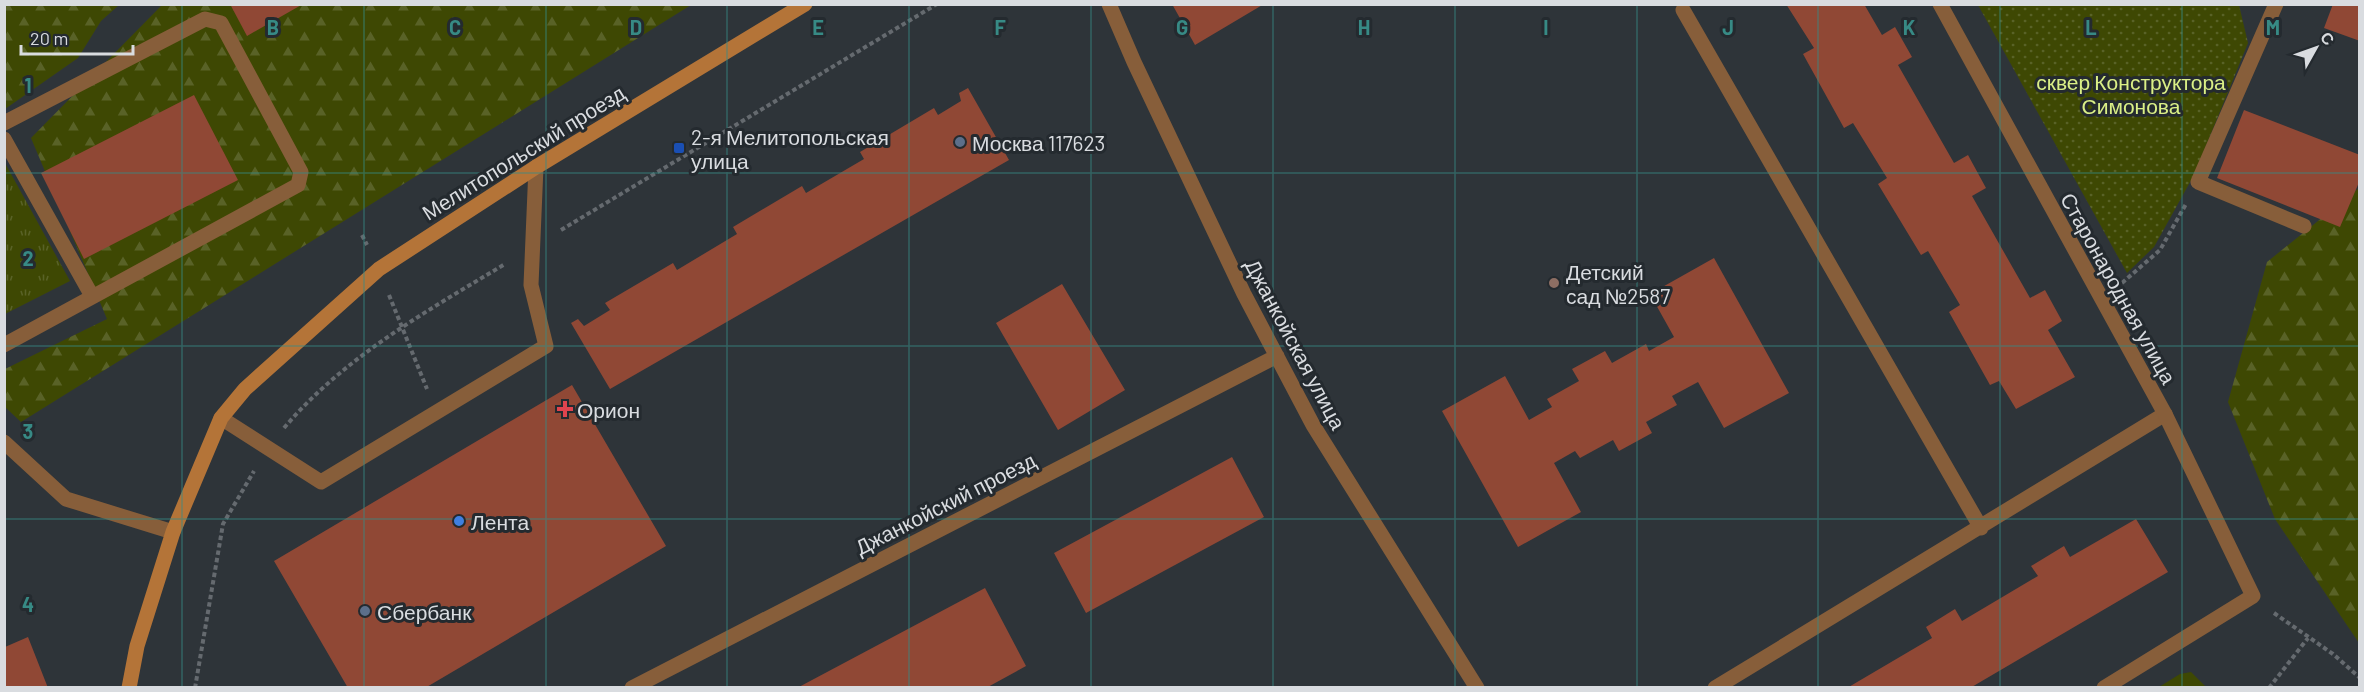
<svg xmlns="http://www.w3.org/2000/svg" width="2364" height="692" font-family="Barlow,sans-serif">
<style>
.grass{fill:url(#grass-tufts)}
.forest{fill:url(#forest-firs)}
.park{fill:url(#park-dots)}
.pitch{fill:#3e4803}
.building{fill:#904835}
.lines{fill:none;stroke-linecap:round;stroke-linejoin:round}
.path{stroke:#656a6f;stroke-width:4;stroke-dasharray:4.5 3;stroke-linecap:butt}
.lane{stroke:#875e3a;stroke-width:15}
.street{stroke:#875e3a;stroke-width:15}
.secondary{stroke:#b47438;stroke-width:15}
.grid{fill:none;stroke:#378a85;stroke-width:1.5;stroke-opacity:0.55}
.service-dot{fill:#5c6f8a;stroke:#242a2f;stroke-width:2}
.transit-dot{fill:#1a4fb4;stroke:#242a2f;stroke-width:2}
.education-dot{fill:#8d6e63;stroke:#242a2f;stroke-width:2}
.health-dot{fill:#e0444e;stroke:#242a2f;stroke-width:2}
.shop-dot{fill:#3f7fe0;stroke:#242a2f;stroke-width:2}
.labels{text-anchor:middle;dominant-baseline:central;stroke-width:6;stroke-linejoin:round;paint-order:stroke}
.park-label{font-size:21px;fill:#daef86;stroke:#242a2f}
.poi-label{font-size:21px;fill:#d9dce0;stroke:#242a2f;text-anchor:start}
.street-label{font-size:21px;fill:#d9dce0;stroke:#242a2f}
.grid-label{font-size:20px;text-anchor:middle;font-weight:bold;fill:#378a85;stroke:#242a2f;stroke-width:6;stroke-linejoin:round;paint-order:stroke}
</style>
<defs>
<pattern id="grass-tufts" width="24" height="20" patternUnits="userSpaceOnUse" patternTransform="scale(1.5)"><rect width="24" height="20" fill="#3e4803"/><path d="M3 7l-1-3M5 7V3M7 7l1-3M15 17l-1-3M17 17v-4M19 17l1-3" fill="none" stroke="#596227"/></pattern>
<pattern id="forest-firs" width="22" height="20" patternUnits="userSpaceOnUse" patternTransform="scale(1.5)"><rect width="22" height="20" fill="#3e4803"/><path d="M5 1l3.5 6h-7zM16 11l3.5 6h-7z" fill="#596227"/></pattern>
<pattern id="park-dots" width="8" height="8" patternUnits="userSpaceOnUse" patternTransform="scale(1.5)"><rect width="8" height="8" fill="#3e4803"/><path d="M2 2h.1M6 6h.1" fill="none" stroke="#596227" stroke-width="1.8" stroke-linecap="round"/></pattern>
</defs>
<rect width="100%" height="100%" fill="#2e3439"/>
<path class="grass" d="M5,163l65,118 -65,33h-1z"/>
<path class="forest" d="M5,4h114v1l-18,16 -23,37 -73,51z
M162,5h529l-670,417 -16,-15v-38l102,-50 -76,-181z
M2359,188v455l-84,-124 -47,-117 39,-140z"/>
<path class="park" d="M1978,5h261l9,38 -54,132 -40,72 -27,26z"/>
<path class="pitch" d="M2191,672l15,15h-47l21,-13z"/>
<path class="building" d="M230,4h73l-56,32z
M1172,4h92l-69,41z
M1786,4h78l18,31 13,-8 17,30 -14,8 56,98 14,-8 18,33 -14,8 58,102 15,-8 17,31 -14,9 27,47 -59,32 -17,-28 -9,4 -41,-73 11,-7 -32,-54 -7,4 -43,-71 9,-6 -34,-55 -9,5 -41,-74 11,-6z
M2333,4h27v37l-36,-13z
M968,88l41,72 -399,229 -39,-66 7,-4 6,7 26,-16 -5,-7 68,-40 4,7 60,-36 -4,-7 69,-41 4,7 58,-34 -4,-7 74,-44 4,7 23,-14 -2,-8z
M194,95l44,85 -154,79 -43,-86z
M2244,110l116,45v25l-20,47 -123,-49z
M1714,258l75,135 -65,35 -26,-46 -26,14 5,9 -31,17 6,11 -33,18 -6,-11 -33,18 -5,-7 -21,12 27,49 -63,35 -76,-136 63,-35 24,44 23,-13 -5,-8 32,-18 -7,-12 33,-18 7,12 34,-19 3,7 25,-14 -24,-43z
M1062,284l63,106 -67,40 -62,-107z
M572,385l94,161 -241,142h-77l-74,-127z
M1232,457l32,60 -178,96 -32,-60z
M2136,519l32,53 -198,116h-123l85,-50 -6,-11 29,-18 7,12 76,-45 -7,-10 33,-20 6,11z
M985,588l41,78 -40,22h-189z
M28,637l20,51h-43v-41z"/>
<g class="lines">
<path class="path" d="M561,230l376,-226
M362,235l5,10
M2122,283l38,-33 26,-46
M389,295l38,94
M284,428c60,-71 143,-117 221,-164
M2274,613l59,41 27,24
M195,688l28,-164 31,-53
M2269,688l39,-50"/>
<path class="lane" d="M1683,10l298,518
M4,123l201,-104 16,4 80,149 -3,13 -294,160
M4,139l88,157
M221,418l100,64 225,-136 -15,-61 5,-118
M1715,688l450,-274"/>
<path class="street" d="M1109,4l25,58 110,232 69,131 164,263
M1940,4l225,410 88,182 -149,92
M2276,4l-78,178 106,44
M4,442l62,57 107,33
M632,688l645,-332"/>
<path class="secondary" d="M129,688l8,-42 36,-114 48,-114 24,-29 134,-120 157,-102 269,-163"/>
</g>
<path class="grid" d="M182,4v684M364,4v684M546,4v684M727,4v684M909,4v684M1091,4v684M1273,4v684M1455,4v684M1637,4v684M1818,4v684M2000,4v684M2182,4v684M4,173h2356M4,346h2356M4,519h2356"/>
<g class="service-dot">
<circle cx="960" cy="142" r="6"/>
<circle cx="365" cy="611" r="6"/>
</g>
<rect class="transit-dot" x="673" y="142" width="12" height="12" rx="3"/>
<circle class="education-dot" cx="1554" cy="283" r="6"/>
<path class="health-dot" d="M562 400h6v6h6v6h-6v6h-6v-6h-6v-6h6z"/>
<circle class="shop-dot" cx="459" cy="521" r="6"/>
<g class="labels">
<g class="park-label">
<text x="2131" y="81">сквер Конструктора<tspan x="2131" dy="24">Симонова</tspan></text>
</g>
<g class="poi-label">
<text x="691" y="136">2-я Мелитопольская<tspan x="691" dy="24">улица</tspan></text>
<text x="972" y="142">Москва 117623</text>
<text x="1566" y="271">Детский<tspan x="1566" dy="24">сад №2587</tspan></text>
<text x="577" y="409">Орион</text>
<text x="471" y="521">Лента</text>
<text x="377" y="611">Сбербанк</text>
</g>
<g class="street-label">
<text transform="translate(523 152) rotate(-32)">Мелитопольский проезд</text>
<text transform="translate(2119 288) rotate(61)">Старонародная улица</text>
<text transform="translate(1296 344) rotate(62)">Джанкойская улица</text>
<text transform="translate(945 503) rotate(-27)">Джанкойский проезд</text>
</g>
</g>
<g class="grid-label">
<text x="273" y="35">B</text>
<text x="455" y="35">C</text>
<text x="636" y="35">D</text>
<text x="818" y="35">E</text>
<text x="1000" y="35">F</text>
<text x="1182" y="35">G</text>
<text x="1364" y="35">H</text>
<text x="1546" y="35">I</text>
<text x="1728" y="35">J</text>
<text x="1909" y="35">K</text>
<text x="2091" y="35">L</text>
<text x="2273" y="35">M</text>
<text x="28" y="93">1</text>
<text x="28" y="266">2</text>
<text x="28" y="439">3</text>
<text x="28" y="612">4</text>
</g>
<rect width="2364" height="692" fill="none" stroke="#d9dce0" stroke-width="12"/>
<g transform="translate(2316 48) rotate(50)" stroke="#242a2f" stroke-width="4.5" paint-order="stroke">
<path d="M0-4.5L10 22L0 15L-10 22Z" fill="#d9dce0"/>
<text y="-9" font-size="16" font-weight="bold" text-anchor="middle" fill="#d9dce0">С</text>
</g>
<path d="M21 45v9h112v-9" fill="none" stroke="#d9dce0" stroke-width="3"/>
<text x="30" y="45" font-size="18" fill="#d9dce0" stroke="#242a2f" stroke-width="4.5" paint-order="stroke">20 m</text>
</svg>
